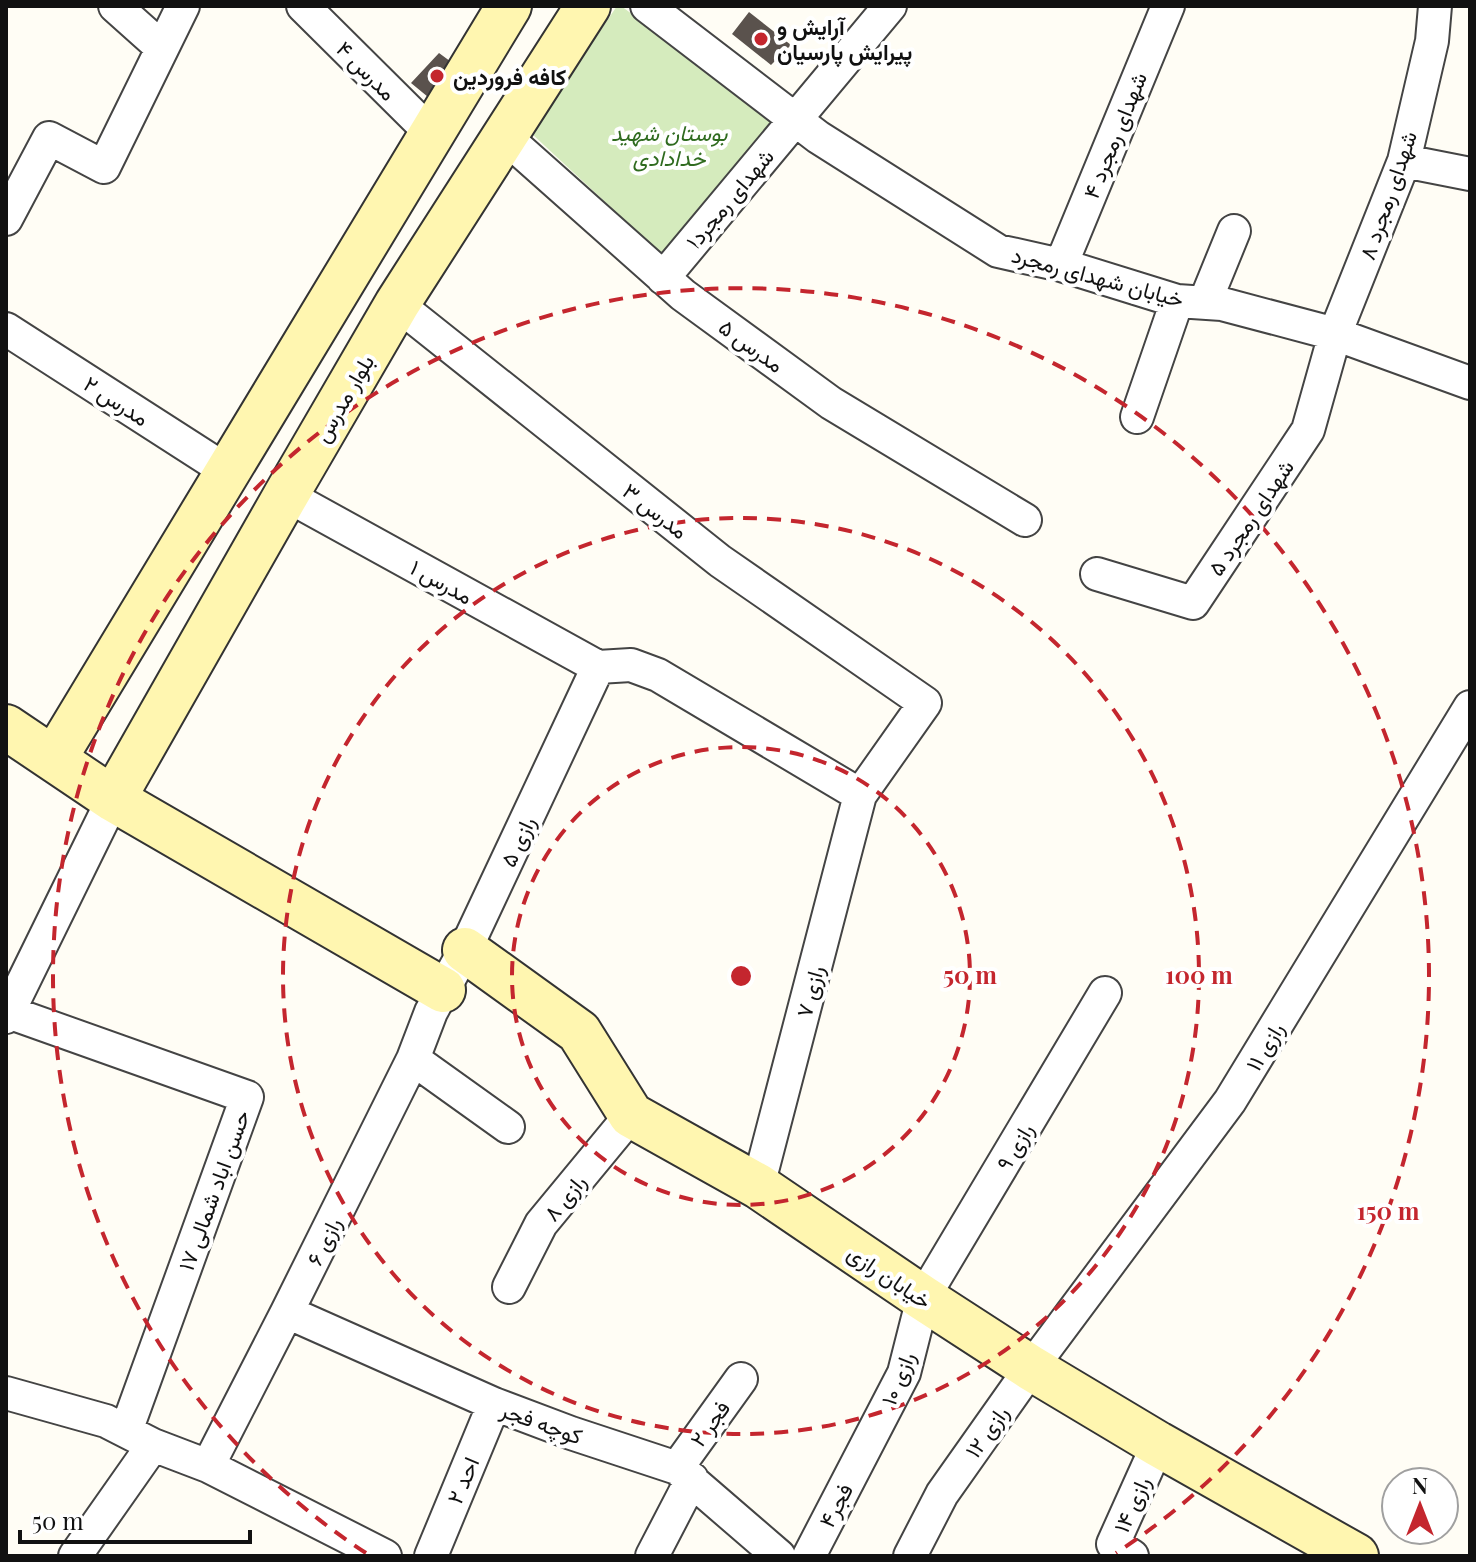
<svg xmlns="http://www.w3.org/2000/svg" width="1476" height="1562" font-family="'Playfair Display',Vazirmatn,serif">
<style>
.green{fill:#d5ebbd}
.building{fill:#5a524d}
.lines{fill:none;stroke-linecap:round;stroke-linejoin:round}
.street-casing{stroke:#444;stroke-width:36}
.secondary-casing{stroke:#333;stroke-width:48}
.street{stroke:#fff;stroke-width:32}
.secondary{stroke:#fff6b0;stroke-width:44}
.ring{fill:none;stroke:#c4262e;stroke-width:4;stroke-dasharray:14 10}
.poi-dot{fill:#c4262e;stroke:#fff;stroke-width:3}
.labels{text-anchor:middle;dominant-baseline:central;stroke-width:8;stroke-linejoin:round;paint-order:stroke}
.poi-label{font-size:22px;font-weight:bold;fill:#111;stroke:#fff;text-anchor:start}
.street-label{font-size:22px;fill:#111;stroke:#fff}
.park-label{font-size:22px;font-style:italic;fill:#2f6b1f;stroke:#fff}
.centre{fill:#c4262e;stroke:#fff;stroke-width:4}
.ring-label{font-size:24px;text-anchor:middle;font-weight:bold;fill:#c4262e;stroke:#fff;stroke-width:8;stroke-linejoin:round;paint-order:stroke}
</style>
<rect width="100%" height="100%" fill="#fffdf5"/>
<path class="green" d="M617,6h4l171,125 -118,135 -143,-133z"/>
<path class="building" d="M749,12l42,33 -20,20 -39,-31z
M439,53l23,17 -23,36 -28,-23z"/>
<g class="lines">
<defs>
<path id="street" d="M115,6l47,42
M303,6l129,128
M647,6l171,131 180,114 63,14 116,36 45,3 113,30 135,49
M504,136l179,159 148,108 194,117
M1404,161l66,13
M6,219l43,-81 55,29 79,-161
M1061,265l107,-259
M663,278l227,-272
M1205,302l29,-71
M397,304l323,257 205,142 -65,92 -102,391
M6,329l221,142
M1137,417l40,-116
M286,495l312,172
M1097,574l96,29 115,-173 27,-96 69,-173 28,-120 3,-35
M598,667l33,-2 27,10 202,120
M8,1012l239,85 -121,334
M6,1017l107,-218
M413,1059l95,68
M509,1287l32,-63 90,-109
M287,1312l207,92 77,29 106,35 102,88
M6,1393l100,28 47,24 55,21 177,90
M208,1466l79,-154 126,-253 18,-47 34,-62 133,-283
M677,1468l64,-89
M75,1556l78,-111
M431,1556l63,-152
M652,1556l40,-77
M809,1556l95,-183 19,-75 182,-305
M910,1556l32,-62 89,-126 199,-267 240,-394
M1132,1556l-19,-12 45,-100"/>
<path id="secondary" d="M6,727l107,72 330,191
M54,759l455,-753
M113,799l173,-304 111,-191 191,-298
M465,950l114,82 52,83 127,71 165,112 108,70 127,76 198,112"/>
</defs>
<use href="#street" class="street-casing"/>
<use href="#secondary" class="secondary-casing"/>
<use href="#street" class="street"/>
<use href="#secondary" class="secondary"/>
</g>
<g class="ring">
<circle cx="741" cy="976" r="229"/>
<circle cx="741" cy="976" r="458"/>
<path d="M366 1553A688 688 0 1 1 1116 1553"/>
</g>
<g class="poi-dot">
<circle cx="761" cy="39" r="8"/>
<circle cx="437" cy="76" r="8"/>
</g>
<g class="labels">
<g class="poi-label">
<text x="777" y="26">آرایش و<tspan x="777" dy="25">پیرایش پارسیان</tspan></text>
<text x="453" y="76">کافه فروردین</text>
</g>
<g class="street-label">
<text transform="translate(367 70) rotate(45)">مدرس ۴</text>
<text transform="translate(1114 135) rotate(-68)">شهدای رمجرد ۴</text>
<text transform="translate(1387 195) rotate(-71)">شهدای رمجرد ۸</text>
<text transform="translate(729 198) rotate(-50)">شهدای رمجرد۱</text>
<text transform="translate(1098 276) rotate(15)">خیابان شهدای رمجرد</text>
<text transform="translate(752 345) rotate(36)">مدرس ۵</text>
<text transform="translate(343 398) rotate(-60)">بلوار مدرس</text>
<text transform="translate(117 400) rotate(33)">مدرس ۲</text>
<text transform="translate(656 510) rotate(38)">مدرس ۳</text>
<text transform="translate(1250 517) rotate(-56)">شهدای رمجرد ۵</text>
<text transform="translate(442 581) rotate(29)">مدرس ۱</text>
<text transform="translate(517 841) rotate(-65)">رازی ۵</text>
<text transform="translate(809 991) rotate(-75)">رازی ۷</text>
<text transform="translate(1264 1046) rotate(-59)">رازی ۱۱</text>
<text transform="translate(1014 1146) rotate(-59)">رازی ۹</text>
<text transform="translate(213 1190) rotate(-70)">حسن اباد شمالی ۱۷</text>
<text transform="translate(564 1197) rotate(-51)">رازی ۸</text>
<text transform="translate(323 1241) rotate(-64)">رازی ۶</text>
<text transform="translate(890 1276) rotate(34)">خیابان رازی</text>
<text transform="translate(897 1378) rotate(-68)">رازی ۱۰</text>
<text transform="translate(542 1422) rotate(20)">کوچه فجر</text>
<text transform="translate(709 1423) rotate(-54)">فجر ۲</text>
<text transform="translate(986 1431) rotate(-55)">رازی ۱۲</text>
<text transform="translate(462 1480) rotate(-67)">احد ۲</text>
<text transform="translate(1131 1504) rotate(-66)">رازی ۱۴</text>
<text transform="translate(835 1505) rotate(-62)">فجر۴</text>
</g>
<g class="park-label">
<text x="669" y="132">بوستان شهید<tspan x="669" dy="25">خدادادی</tspan></text>
</g>
</g>
<circle cx="741" cy="976" r="12" class="centre"/>
<g class="ring-label">
<text x="970" y="984">50 m</text>
<text x="1199" y="984">100 m</text>
<text x="1388" y="1220">150 m</text>
</g>
<rect width="1476" height="1562" fill="none" stroke="#111111" stroke-width="16"/>
<g transform="translate(1420 1506)"><circle r="38" fill="#ffffff" stroke="#a0a0a0" stroke-width="2"/>
<path d="M0-6L14 30L0 20L-14 30Z" fill="#c4262e"/>
<text y="-12" font-size="22" font-weight="bold" text-anchor="middle" fill="#111111">N</text>
</g>
<path d="M20 1530v12h230v-12" fill="none" stroke="#111111" stroke-width="4"/>
<text x="32" y="1530" font-size="24" fill="#111111" stroke="#ffffff" stroke-width="6" paint-order="stroke">50 m</text>
</svg>
